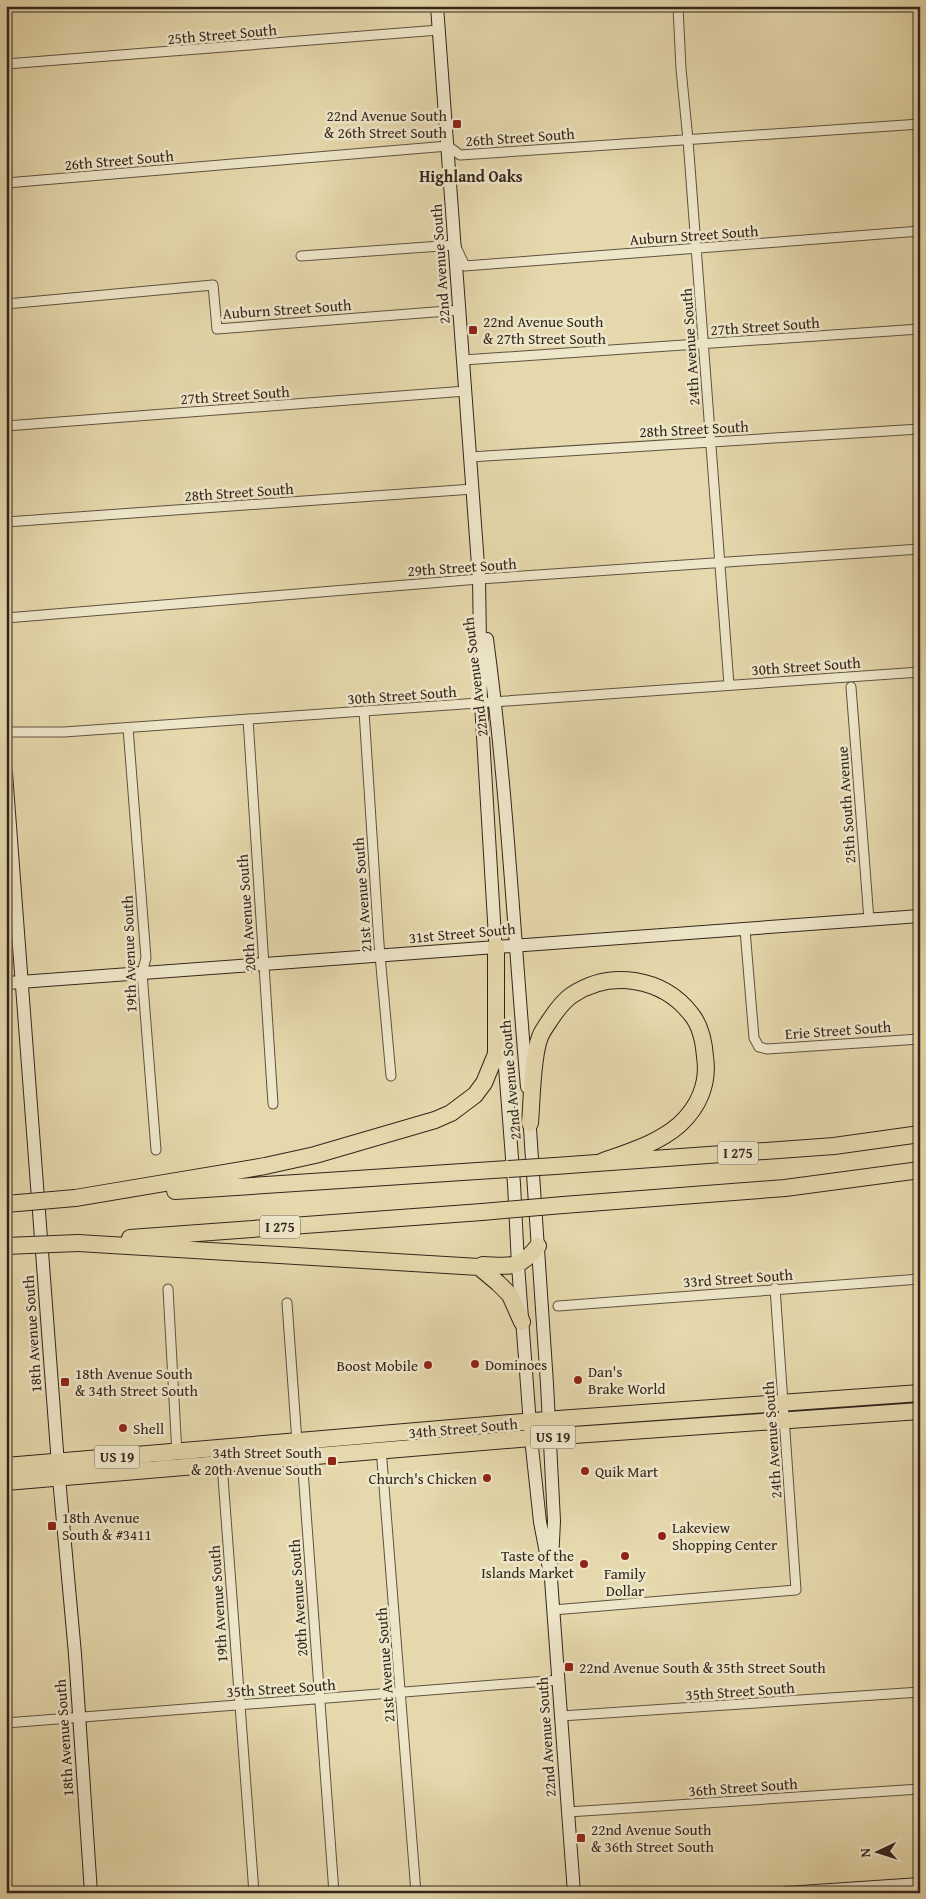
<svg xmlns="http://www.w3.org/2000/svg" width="926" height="1899" font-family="'Gentium Book Plus',serif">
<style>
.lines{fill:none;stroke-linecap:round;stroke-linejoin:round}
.street-casing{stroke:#605240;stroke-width:11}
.secondary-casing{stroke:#33251c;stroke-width:14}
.highway-casing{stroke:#33251c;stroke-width:18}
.street{stroke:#eee6c9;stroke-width:9}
.secondary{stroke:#eee6c9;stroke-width:12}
.highway{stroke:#e5d8ac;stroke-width:16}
.highway-bridge-casing{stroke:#33251c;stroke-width:18;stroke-linecap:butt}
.highway-bridge{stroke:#e5d8ac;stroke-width:16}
.poi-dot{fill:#8f2418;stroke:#eee6c9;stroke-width:2}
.labels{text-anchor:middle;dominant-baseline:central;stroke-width:5;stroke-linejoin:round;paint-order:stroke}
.shield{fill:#eee6c9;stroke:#6b5f50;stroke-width:1}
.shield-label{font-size:14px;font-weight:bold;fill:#33251c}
.street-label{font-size:15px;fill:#33251c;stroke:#eee6c9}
.poi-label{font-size:15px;fill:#33251c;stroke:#eee6c9;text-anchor:start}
.neighbourhood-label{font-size:16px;font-weight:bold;fill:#33251c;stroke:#eee6c9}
</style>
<rect width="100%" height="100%" fill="#e5d8ac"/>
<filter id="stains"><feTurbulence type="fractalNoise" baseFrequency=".004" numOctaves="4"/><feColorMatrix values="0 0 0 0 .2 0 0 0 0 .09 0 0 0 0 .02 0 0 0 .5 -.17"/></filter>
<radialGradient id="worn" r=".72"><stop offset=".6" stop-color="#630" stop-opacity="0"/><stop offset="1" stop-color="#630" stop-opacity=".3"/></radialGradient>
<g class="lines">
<defs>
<path id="street" d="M678,6l3,63 7,71 41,545
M6,64l433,-34
M6,183l442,-37 12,9 460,-31
M301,256l154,-11 10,21 455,-35
M6,304l207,-19 4,44 243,-19
M463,360l457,-31
M6,426l460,-35
M470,457l450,-28
M6,522l467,-33
M6,618l473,-39 441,-30
M851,687l18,233
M364,711l15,233 12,132
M248,719l25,385
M128,728l18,230 -4,15 14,177
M6,732h58l856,-60
M745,930l9,108 5,9 8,2 153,-10
M168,1289l9,165
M287,1303l10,139 5,15 32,436
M558,1306l362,-27
M381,1448l35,445
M222,1464l32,429
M553,1610l243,-20 -21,-302
M561,1716l359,-24
M6,1723l553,-43
M568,1812l352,-23"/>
<path id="secondary" d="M437,6l42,573 2,124 15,251
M487,639c20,148 27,298 40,448
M6,773l53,705 16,176 16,239
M6,983l914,-67
M503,1041l11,143 4,81 13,173 9,84 11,57 23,314
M529,1114l18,270 7,137 -2,40
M786,1893l134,-9"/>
<path id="highway" d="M530,1123c2,-23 2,-67 10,-86 2,-6 7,-12 10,-17 6,-9 13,-19 22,-25 39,-26 91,-17 119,19 10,12 13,29 14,43 4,26 -6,50 -26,68 -22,19 -51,27 -78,37
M555,1166l279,-20 86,-12
M175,1191l333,-22
M75,1198l190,-32 50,-11 120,-35 16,-7 24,-18 9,-12 12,-29v-108
M563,1205l222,-17 135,-18
M130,1238l352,-26
M78,1243l401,24 4,-2c28,1 36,5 55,-19
M479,1267l19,16 12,12 12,27
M6,1466l552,-47 362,-26
M6,1482l525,-44 389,-27"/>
</defs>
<use href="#street" class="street-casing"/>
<use href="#secondary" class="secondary-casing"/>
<use href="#highway" class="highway-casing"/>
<use href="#street" class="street"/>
<use href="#secondary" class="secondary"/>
<use href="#highway" class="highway"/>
<defs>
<path id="highway-bridge" d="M508,1169l47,-3
M6,1204l69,-6
M482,1212l81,-7
M6,1246l72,-3"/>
</defs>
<use href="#highway-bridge" class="highway-bridge-casing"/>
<use href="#highway-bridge" class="highway-bridge"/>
</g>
<g class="poi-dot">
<rect x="452" y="119" width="10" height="10" rx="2.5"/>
<rect x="468" y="325" width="10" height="10" rx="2.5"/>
<circle cx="475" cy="1364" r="5"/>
<circle cx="428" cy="1365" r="5"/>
<circle cx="578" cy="1380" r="5"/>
<rect x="60" y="1377" width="10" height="10" rx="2.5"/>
<circle cx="123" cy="1428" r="5"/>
<rect x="327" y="1456" width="10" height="10" rx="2.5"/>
<circle cx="585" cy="1471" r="5"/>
<circle cx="487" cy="1478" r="5"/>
<rect x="47" y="1521" width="10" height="10" rx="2.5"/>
<circle cx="662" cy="1536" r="5"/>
<circle cx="625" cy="1556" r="5"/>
<circle cx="584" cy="1564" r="5"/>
<rect x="564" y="1662" width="10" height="10" rx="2.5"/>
<rect x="576" y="1833" width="10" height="10" rx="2.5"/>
</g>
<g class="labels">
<g class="shield">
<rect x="718" y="1141.5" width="40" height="23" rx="4"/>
<rect x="260" y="1215.5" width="40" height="23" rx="4"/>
<rect x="530.5" y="1425.5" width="45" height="23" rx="4"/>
<rect x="94.5" y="1445.5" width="45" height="23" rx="4"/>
</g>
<g class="shield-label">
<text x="738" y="1153">I 275</text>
<text x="280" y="1227">I 275</text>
<text x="553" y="1437">US 19</text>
<text x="117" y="1457">US 19</text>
</g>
<g class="street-label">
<text transform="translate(222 34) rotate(-5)">25th Street South</text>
<text transform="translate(520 137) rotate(-4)">26th Street South</text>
<text transform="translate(119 160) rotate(-5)">26th Street South</text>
<text transform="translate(694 235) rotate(-4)">Auburn Street South</text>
<text transform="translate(440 264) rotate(-94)">22nd Avenue South</text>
<text transform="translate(287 309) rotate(-4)">Auburn Street South</text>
<text transform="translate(765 326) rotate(-4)">27th Street South</text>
<text transform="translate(690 347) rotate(-94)">24th Avenue South</text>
<text transform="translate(235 395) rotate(-4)">27th Street South</text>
<text transform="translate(694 429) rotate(-3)">28th Street South</text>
<text transform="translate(239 492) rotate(-4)">28th Street South</text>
<text transform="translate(462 567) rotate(-4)">29th Street South</text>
<text transform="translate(806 666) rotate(-4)">30th Street South</text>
<text transform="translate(475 677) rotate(-97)">22nd Avenue South</text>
<text transform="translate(402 695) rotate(-4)">30th Street South</text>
<text transform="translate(846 805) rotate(-94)">25th South Avenue</text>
<text transform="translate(362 895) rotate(-94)">21st Avenue South</text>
<text transform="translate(246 913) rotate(-94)">20th Avenue South</text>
<text transform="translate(462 933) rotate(-5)">31st Street South</text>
<text transform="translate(129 954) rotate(-92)">19th Avenue South</text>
<text transform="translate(838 1030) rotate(-4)">Erie Street South</text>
<text transform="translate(510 1080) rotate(-95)">22nd Avenue South</text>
<text transform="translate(738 1278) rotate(-4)">33rd Street South</text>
<text transform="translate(32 1334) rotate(-94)">18th Avenue South</text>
<text transform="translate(463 1428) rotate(-5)">34th Street South</text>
<text transform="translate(772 1440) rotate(-94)">24th Avenue South</text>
<text transform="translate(298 1598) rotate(-94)">20th Avenue South</text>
<text transform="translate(218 1604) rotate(-94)">19th Avenue South</text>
<text transform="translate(385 1665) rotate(-94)">21st Avenue South</text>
<text transform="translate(281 1688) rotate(-4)">35th Street South</text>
<text transform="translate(740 1691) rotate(-4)">35th Street South</text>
<text transform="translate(546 1737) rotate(-94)">22nd Avenue South</text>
<text transform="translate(64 1738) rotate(-94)">18th Avenue South</text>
<text transform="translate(743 1787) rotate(-4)">36th Street South</text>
</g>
<g class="poi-label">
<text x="447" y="115" text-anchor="end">22nd Avenue South<tspan x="447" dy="17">&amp; 26th Street South</tspan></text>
<text x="483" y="321">22nd Avenue South<tspan x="483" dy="17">&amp; 27th Street South</tspan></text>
<text x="485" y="1364">Dominoes</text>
<text x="418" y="1365" text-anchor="end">Boost Mobile</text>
<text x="588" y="1371">Dan's<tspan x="588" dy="17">Brake World</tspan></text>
<text x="75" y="1373">18th Avenue South<tspan x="75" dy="17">&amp; 34th Street South</tspan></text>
<text x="133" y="1428">Shell</text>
<text x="322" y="1452" text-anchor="end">34th Street South<tspan x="322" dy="17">&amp; 20th Avenue South</tspan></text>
<text x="595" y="1471">Quik Mart</text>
<text x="477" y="1478" text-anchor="end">Church's Chicken</text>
<text x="62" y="1517">18th Avenue<tspan x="62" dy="17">South &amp; #3411</tspan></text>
<text x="672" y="1527">Lakeview<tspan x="672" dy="17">Shopping Center</tspan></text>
<text x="574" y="1555" text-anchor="end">Taste of the<tspan x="574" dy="17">Islands Market</tspan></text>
<text x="625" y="1573" text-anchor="middle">Family<tspan x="625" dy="17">Dollar</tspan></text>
<text x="579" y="1667">22nd Avenue South &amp; 35th Street South</text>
<text x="591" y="1829">22nd Avenue South<tspan x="591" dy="17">&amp; 36th Street South</tspan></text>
</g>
<g class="neighbourhood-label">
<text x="471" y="176">Highland Oaks</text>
</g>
</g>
<rect width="926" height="1899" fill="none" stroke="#e5d8ac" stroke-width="25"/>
<rect x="8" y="8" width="911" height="1884" fill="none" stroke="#33251c" stroke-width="2.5"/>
<rect x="12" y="12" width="901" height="1874" fill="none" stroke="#33251c"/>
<g transform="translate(878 1852) rotate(266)" stroke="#eee6c9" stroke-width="4" paint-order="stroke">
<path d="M0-4L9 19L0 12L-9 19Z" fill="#33251c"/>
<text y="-8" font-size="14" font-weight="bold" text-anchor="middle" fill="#33251c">N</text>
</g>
<rect width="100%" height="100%" filter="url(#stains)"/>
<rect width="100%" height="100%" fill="url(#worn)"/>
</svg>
